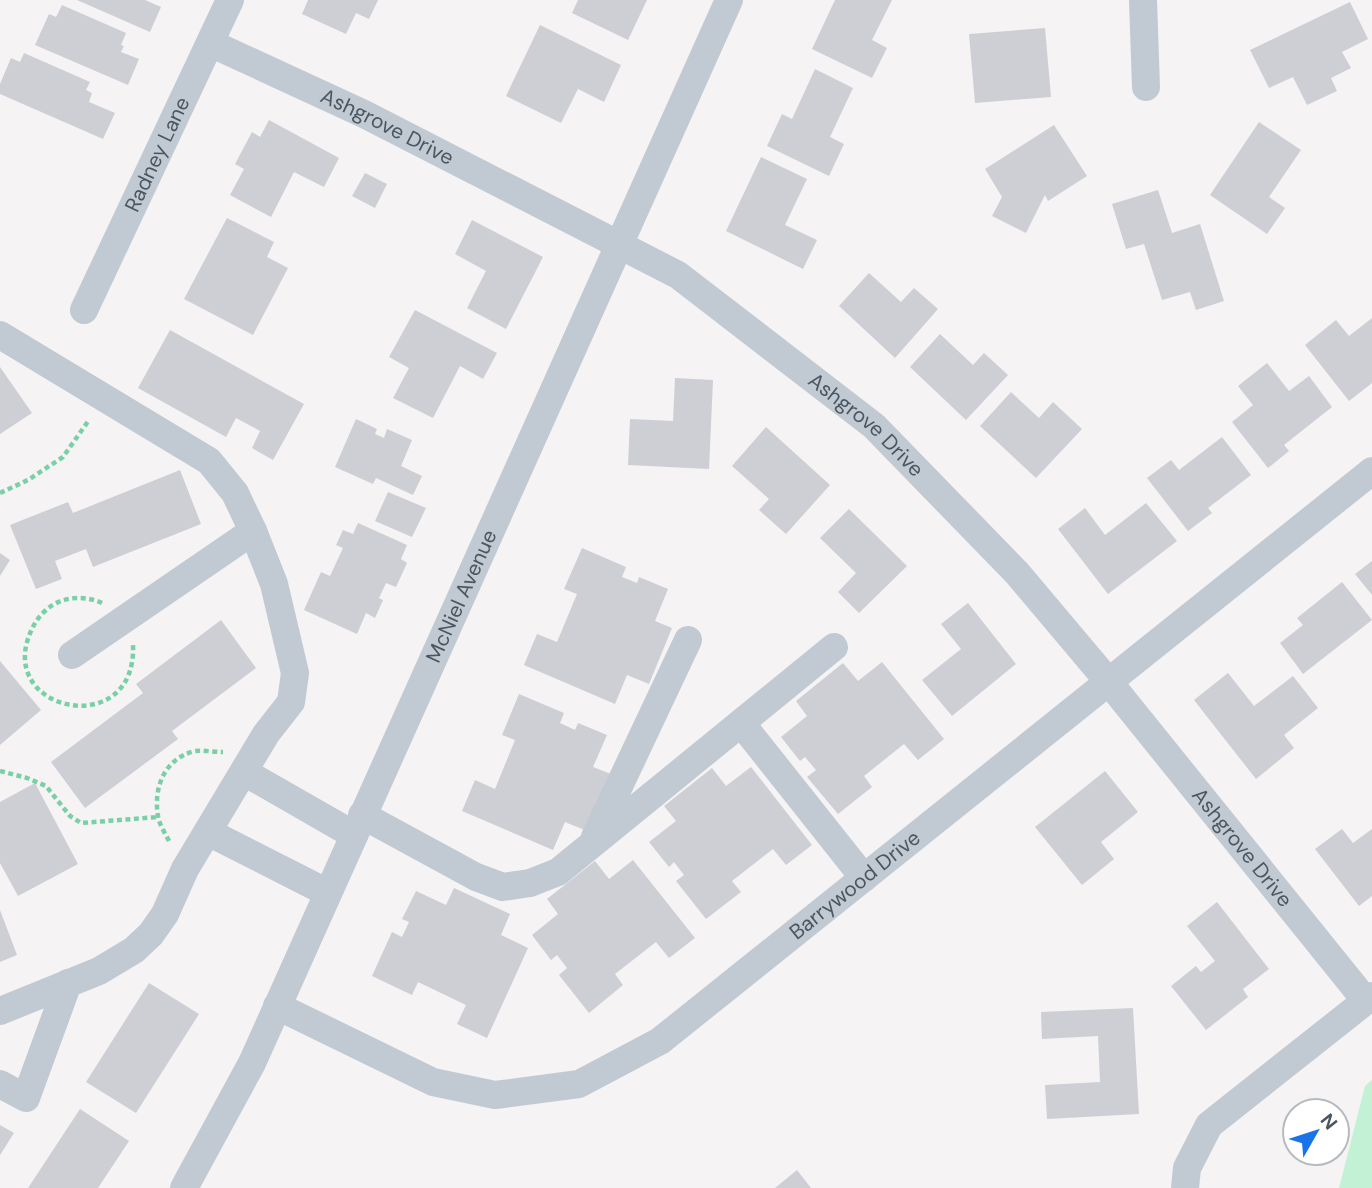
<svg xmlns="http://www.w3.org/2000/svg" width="1372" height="1188" font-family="'DM Sans',sans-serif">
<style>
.pitch{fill:#c3f1d5}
.building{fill:#cdcfd5}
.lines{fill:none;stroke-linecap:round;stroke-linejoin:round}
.path{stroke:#7ad0a6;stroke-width:4.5;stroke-dasharray:5 3.5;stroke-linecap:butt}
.minor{stroke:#c1cad2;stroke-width:28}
.labels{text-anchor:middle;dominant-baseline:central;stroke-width:7;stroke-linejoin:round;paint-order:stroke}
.street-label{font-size:21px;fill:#4a5661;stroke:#fff}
</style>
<rect width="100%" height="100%" fill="#f5f3f3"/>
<path class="pitch" d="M1372,1080v108h-33l26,-102z"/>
<path class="building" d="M77,0h68l16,7 -11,25z
M308,0h70l-9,19 -13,-6 -10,21 -44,-20z
M578,0h69l-19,40 -56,-27z
M835,0h57l-20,40 15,8 -15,30 -60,-29z
M1350,2l18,37 -26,13 9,16 -20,10 6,13 -30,14 -14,-28 -24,11 -19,-38z
M62,5l64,28 -5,12 3,1 -3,6 18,7 -11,26 -93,-40 14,-31 7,3z
M540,25l81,40 -17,37 -26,-13 -17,34 -55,-27z
M1045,28l6,69 -76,6 -6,-69z
M24,53l66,29 -4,8 6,3 -3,9 26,11 -12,26 -103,-45v-10l11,-26 9,4z
M815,69l38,19 -23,49 14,7 -15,32 -62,-30 15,-32 10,5z
M269,120l70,38 -15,29 -30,-15 -23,45 -41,-22 14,-26 -9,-5 17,-32 8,5z
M1259,122l42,28 -32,47 16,11 -18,26 -57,-39z
M1054,125l33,51 -39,25 -3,-6 -19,38 -34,-17 10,-19 -17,-28z
M761,157l46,22 -22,46 32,15 -14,29 -77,-38z
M365,173l22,11 -12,24 -23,-12z
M1158,190l14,43 28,-9 24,77 -28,9 -6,-18 -28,8 -18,-56 -18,5 -14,-45z
M227,218l47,24 -7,15 21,11 -35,67 -69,-36z
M472,220l71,37 -37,72 -39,-21 19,-37 -31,-17z
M869,273l32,29 13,-14 24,21 -43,49 -56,-52z
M415,310l82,43 -14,26 -23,-13 -27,52 -40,-20 16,-30 -20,-11z
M1372,318v65l-23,18 -44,-56 31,-25 13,16z
M170,330l134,74 -31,56 -21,-12 8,-17 -24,-13 -10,19 -88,-49z
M940,334l33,31 11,-12 24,22 -42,45 -56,-53z
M1267,363l22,28 20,-15 23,31 -48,38 5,6 -21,17 -36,-46 21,-17 -15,-19z
M0,367l32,46 -32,21z
M675,378l38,2 -4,89 -81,-4 2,-46 43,2z
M1011,392l28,26 14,-16 29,27 -46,49 -56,-52z
M356,419l21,10 -2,5 9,4 3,-9 25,11 -11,26 21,10 -9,19 -37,-17 -3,6 -38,-17z
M766,427l64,58 -44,49 -27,-24 10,-11 -37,-33z
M1222,437l29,38 -43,33 4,5 -24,18 -41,-53 24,-18 8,10z
M180,470l21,54 -108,43 -7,-18 -31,12 7,18 -26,10 -26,-64 58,-23 5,11z
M388,492l38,16 -14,29 -37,-16z
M1146,503l31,38 -69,53 -50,-65 27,-21 20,27z
M849,509l58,57 -48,47 -21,-21 18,-19 -36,-35z
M358,523l49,22 -6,14 6,4 -11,24 -10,-4 -7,15 4,2 -8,18 -9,-5 -9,21 -53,-24 17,-38 9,4 13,-28 -7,-3 7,-15 10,4z
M582,548l44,19 -4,10 15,6 2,-6 29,12 -13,32 17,7 -23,56 -22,-9 -12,29 -91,-39 13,-31 20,8 20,-48 -13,-5z
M0,553l10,7 -10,16z
M1372,561v34l-17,-21z
M1342,582l30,38 -69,54 -23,-31 23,-18 -6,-7z
M968,603l48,61 -64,52 -30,-36 39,-31 -20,-25z
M221,620l35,48 -84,63 6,8 -93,69 -34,-46 92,-69 -7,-9z
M0,661l41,49 -41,35z
M882,662l62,77 -26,21 -14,-16 -40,32 8,11 -34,27 -31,-37 9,-7 -11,-13 -5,4 -19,-24 26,-21 -11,-15 47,-38 15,18z
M1228,673l26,33 39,-30 25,32 -34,27 10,13 -38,31 -62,-79z
M519,694l45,19 -4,10 15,7 3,-7 29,12 -14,32 18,7 -24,57 -22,-9 -12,28 -91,-39 13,-31 20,9 20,-49 -13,-5z
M751,767l61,78 -26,20 -13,-16 -41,32 9,11 -35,27 -30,-38 8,-6 -10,-13 -5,5 -20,-25 27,-21 -12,-15 48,-38 14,18z
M1105,771l33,41 -37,30 13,17 -32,26 -47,-58z
M35,783l43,81 -60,32 -18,-33v-61z
M1342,829l11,14 19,-14v67l-13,10 -44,-57z
M633,860l62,78 -26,20 -13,-16 -41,32 8,11 -34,28 -30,-38 8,-7 -10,-13 -6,5 -19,-25 26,-21 -11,-15 48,-38 14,18z
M454,888l56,26 -9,21 27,13 -41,90 -30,-14 9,-19 -48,-23 -6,13 -40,-19 20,-44 10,5 7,-15 -7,-3 14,-28 30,14z
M1217,902l52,67 -26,20 5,8 -42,33 -35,-44 25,-20 5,6 14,-11 -28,-35z
M0,910l17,45 -17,7z
M149,983l50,31 -63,99 -50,-31z
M1133,1008l6,106 -92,5 -2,-34 55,-3 -2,-46 -56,3 -1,-27z
M80,1109l49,32 -31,47h-70z
M0,1125l14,8 -14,22z
M797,1170l14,18h-36z"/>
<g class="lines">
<path class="path" d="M0,493l28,-13 35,-23 26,-37
M102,603c-17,-8 -41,-7 -56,7 -10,9 -15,19 -19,32 -20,73 110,95 106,3
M0,771l27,7 19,8 24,30 11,7 77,-6
M169,841c-4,-8 -10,-17 -11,-25 -5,-29 7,-58 37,-65 8,-1 19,1 28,1"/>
<g class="minor">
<path d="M1143,0l3,87"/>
<path id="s1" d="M210,43l154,71 314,161 196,151 143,147 91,108 258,320"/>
<path id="s2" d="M84,310l146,-310"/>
<path d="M0,335l209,126 26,32 18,38 21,53 21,89 -4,29 -25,32 -81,135 -20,45 -14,20 -17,16 -35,21 -99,40"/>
<path d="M72,655l181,-124"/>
<path d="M741,723l123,155"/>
<path d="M244,772l110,63"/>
<path d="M362,815l114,62 27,10 27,-4 28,-11 276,-225"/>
<path d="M208,832l120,61"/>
<path d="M595,837l93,-197"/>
<path id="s3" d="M277,1006l156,76 62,13 84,-11 81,-43 712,-570"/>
<path d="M0,1084l26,14 42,-115"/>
<path id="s4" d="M184,1188l68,-125 477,-1063"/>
<path d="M1185,1188l2,-20 22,-43 163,-129"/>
</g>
</g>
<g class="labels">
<g class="street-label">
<text stroke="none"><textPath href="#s1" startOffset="196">Ashgrove Drive</textPath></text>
<text stroke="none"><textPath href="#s2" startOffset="172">Radney Lane</textPath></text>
<text stroke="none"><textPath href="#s1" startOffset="763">Ashgrove Drive</textPath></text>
<text stroke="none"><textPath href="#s4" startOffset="654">McNiel Avenue</textPath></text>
<text stroke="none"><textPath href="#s1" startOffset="1330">Ashgrove Drive</textPath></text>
<text stroke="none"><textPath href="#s3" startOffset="663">Barrywood Drive</textPath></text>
</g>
</g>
<g transform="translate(1316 1132) rotate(51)"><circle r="33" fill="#ffffff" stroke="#b7bbc0" stroke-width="2"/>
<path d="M0-5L12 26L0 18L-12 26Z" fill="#1a73e8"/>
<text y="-10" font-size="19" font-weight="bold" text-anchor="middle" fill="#4a5661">N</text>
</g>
</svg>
